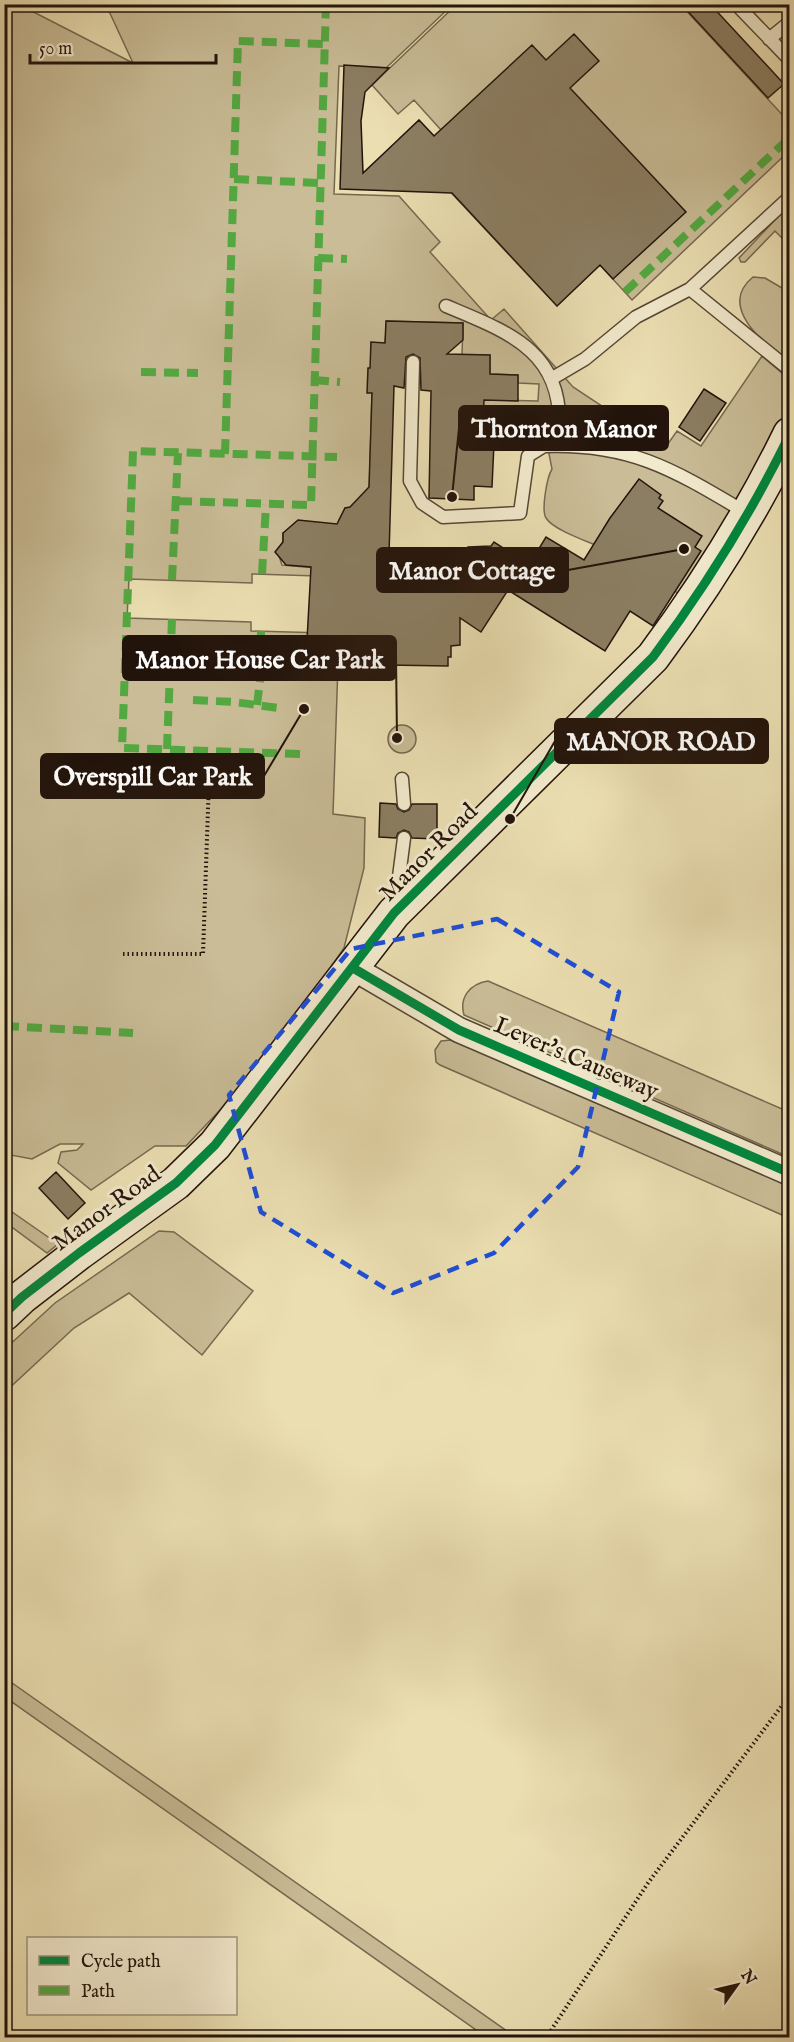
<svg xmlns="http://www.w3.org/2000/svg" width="794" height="2042" font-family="'IM FELL English',serif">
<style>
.green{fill:#c9bc96;stroke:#766850;stroke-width:1.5}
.building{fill:#8b7e62;stroke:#23140b;stroke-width:1.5}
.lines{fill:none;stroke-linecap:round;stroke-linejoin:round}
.lane-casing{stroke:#554735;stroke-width:15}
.street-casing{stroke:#554735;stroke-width:27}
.secondary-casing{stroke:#23140b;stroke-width:36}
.path{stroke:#23140b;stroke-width:4;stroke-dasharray:1.5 3;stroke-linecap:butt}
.lane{stroke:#f2eacd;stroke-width:12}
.street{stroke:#f2eacd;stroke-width:24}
.secondary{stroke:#f2eacd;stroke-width:33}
.quiet{stroke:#53a841;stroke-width:8;stroke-dasharray:15 8;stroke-linecap:butt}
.cycleway-casing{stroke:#f2eacd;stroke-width:13}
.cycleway{stroke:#00873e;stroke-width:9}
.marked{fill:none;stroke:#1d4ed8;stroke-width:4.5;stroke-dasharray:12 8;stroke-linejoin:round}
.labels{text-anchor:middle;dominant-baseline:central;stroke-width:6;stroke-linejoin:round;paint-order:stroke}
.street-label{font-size:24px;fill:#23140b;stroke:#f2eacd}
.leader{fill:none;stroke:#23140b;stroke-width:2}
.callout-dot{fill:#23140b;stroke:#f2eacd;stroke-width:2}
.callout{fill:#23140b;stroke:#23140b;stroke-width:2}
.callout-label{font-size:26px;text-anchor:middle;font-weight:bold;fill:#fff}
</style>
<rect width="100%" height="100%" fill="#ebdfb2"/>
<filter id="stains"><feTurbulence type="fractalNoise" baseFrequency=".00333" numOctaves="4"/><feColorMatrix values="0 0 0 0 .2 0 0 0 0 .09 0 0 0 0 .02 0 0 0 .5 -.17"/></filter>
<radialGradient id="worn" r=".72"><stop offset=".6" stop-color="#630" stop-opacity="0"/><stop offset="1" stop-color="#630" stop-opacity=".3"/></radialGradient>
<path class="green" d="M4,5h16l113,58 -25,-54 1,-4h343l-66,63 -47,-2 -5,128 65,2 41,46 -10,10 61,68 13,-11 69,78 92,61 12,-17 24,15 61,-90 27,23v34l-35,65 -76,115c-25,-11 -46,-30 -71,-43 -14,-7 -53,-19 -61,-32 -5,-8 1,-41 6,-49l-8,-41 -61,-10 -21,-19 76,2 1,-17 -21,-1v-8l-28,-1v-19h-28l1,-32 -76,-2 -2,22h-14l1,50 -3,103 -13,11 -11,1 -6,12v18l-56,-5v9l-6,8 5,15 35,3v8l-65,-2v9l-123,-4 -2,39 124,4v9l74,2 -1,7 -44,-1v4l-5,4 -1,8 4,5v4h60l-5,150 32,4 -1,50 -20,80 -31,45 -46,59 -47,58 -34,36h-31l-64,44 -33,-27 3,-11 16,-2 6,-6h-23l-28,15 -27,-5z
M456,5h225l108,117 -1,30 -156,148 -32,-35 -43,41 -157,-168 19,-18 15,16 7,-6 -27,-30 -16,14 -26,-29z
M789,205v40l-14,-14 -30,31h-4l-2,-4z
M753,277l12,1 24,14v71c-23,-18 -73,-56 -36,-86z
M388 739a14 14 0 1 1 28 0a14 14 0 1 1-28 0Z
M488,981l301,131v45l-325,-142c-5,-18 6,-31 24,-34z
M451,1040l338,146v32l-349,-153 -4,-3 -1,-12 6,-9z
M5,1207l53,37 -11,9 -42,-31z
M159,1231l15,1 79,59 -51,64 -73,-62 -55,35 -69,64v-43l50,-46z
M5,1678l509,358 3,1h-31l-481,-340z"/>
<path class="building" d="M681,4h29l74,80 -16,14z
M574,34l25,27 -29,27 116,124 -73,67 -13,-14 -43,41 -105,-113 -112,-4 4,-124 45,3 -24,24 -4,29 2,52 56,-53 15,16 98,-91 14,15z
M386,321l77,2v17l-16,14 43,1v19l28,1v26l-34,-1 -2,43h12l-2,44 -18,-1v14l-45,-2 2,-107 -10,-1 -1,-32 -7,-4 -7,3 -2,31 -10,-2 -5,169 36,1 1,-4h37l5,-5 23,-1 3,-4 35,23 17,-28 38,23 26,-42 29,-39 22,16 -2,3 4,3 -5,7 44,28 -7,11 6,4 -48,75 -23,-15 -25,40 -97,-61 -27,42 -21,-14v27l-9,1v11h-3v9l-61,-1 -8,7h-7l-17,-9 -48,3 -10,11 -7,-12h-8l-8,-9 1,-9 10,-8 22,1 4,-73 -25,-2 -11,-13 8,-10v-9l15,-13 39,4 8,-16 5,-1 19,-20 3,-94h-5l1,-25h2l1,-26 14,1z
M704,389l22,14 -26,38 -21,-14z
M380,803l16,1 2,5 6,3 5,-2 3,-6h25v35l-25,-1 -3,-6 -5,-2 -6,3 -2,5 -17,-1z
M56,1172l29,31 -17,16 -29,-31z"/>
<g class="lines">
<defs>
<path id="lane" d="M736,4l54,56
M769,39l21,-17
M690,289l100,81
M413,362l-3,119 12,22 21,14 77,-4 8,-57 16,-10 15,-15c5,-80 -51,-99 -113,-125
M551,379l34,-20 51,-42 54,-28 100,-92
M544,446c87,-3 130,24 201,66
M402,779l2,25
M396,900l8,-62"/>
<path id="street" d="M353,968l106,62 331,143"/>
<path id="secondary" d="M4,1314l18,-17 57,-44 97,-70 39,-38 179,-232 259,-256c53,-71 98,-143 137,-223"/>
</defs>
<use href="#lane" class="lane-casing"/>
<use href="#street" class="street-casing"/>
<use href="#secondary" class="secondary-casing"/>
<path class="path" d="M123,954h80l7,-203
M546,2038l102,-155 142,-188"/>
<use href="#lane" class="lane"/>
<use href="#street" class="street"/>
<use href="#secondary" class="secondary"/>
<path class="quiet" d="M234,179l86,4
M318,258l29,1
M625,292l162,-152h3
M141,372l57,1
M314,380l26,2
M225,454l13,-413 86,3
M177,501l134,4 15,-501
M262,574l4,-69
M172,580l6,-127
M193,700l41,2 45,6
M257,705l3,-24 1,-50
M167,749l5,-130
M300,754l-178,-6 11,-297 204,6
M4,1026l129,7"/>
<defs>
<path id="cycleway" d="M353,968l106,62 331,143
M4,1314l18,-17 57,-44 97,-70 39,-38 179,-232 259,-256c53,-71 98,-143 137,-223"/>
</defs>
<use href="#cycleway" class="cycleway-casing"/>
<use href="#cycleway" class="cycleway"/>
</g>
<path class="marked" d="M497,919l122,73 -41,175 -84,86 -101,40 -132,-81 -32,-117 122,-146z"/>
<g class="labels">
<g class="street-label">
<text transform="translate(429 853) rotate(-45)">Manor Road</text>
<text transform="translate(576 1059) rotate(23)">Lever's Causeway</text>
<text transform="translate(107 1209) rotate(-36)">Manor Road</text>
</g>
</g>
<path class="leader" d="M452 497L459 428M684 549L568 570M397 738L396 658M510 819L555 741M304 709L264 776"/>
<g class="callout-dot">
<circle cx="452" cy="497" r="6"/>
<circle cx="684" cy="549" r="6"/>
<circle cx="397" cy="738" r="6"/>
<circle cx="510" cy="819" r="6"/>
<circle cx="304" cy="709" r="6"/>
</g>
<g class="callout">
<rect x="459" y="406" width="209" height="44" rx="6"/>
<rect x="377" y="548" width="191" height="44" rx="6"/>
<rect x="123" y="636" width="273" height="44" rx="6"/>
<rect x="555" y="719" width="213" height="44" rx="6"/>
<rect x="41" y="754" width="223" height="44" rx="6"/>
</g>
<g class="callout-label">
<text x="564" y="437">Thornton Manor</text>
<text x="472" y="579">Manor Cottage</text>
<text x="260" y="668">Manor House Car Park</text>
<text x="661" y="750">MANOR ROAD</text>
<text x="153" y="785">Overspill Car Park</text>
</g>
<rect width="794" height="2042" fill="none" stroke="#ebdfb2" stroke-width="24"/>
<rect x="6" y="6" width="782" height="2030" fill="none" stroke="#23140b" stroke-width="3"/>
<rect x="12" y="12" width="770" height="2018" fill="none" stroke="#23140b" stroke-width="1.5"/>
<rect x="27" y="1937" width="210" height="78" fill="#f2eacd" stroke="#9f947f" stroke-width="1.5"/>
<rect x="39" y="1956" width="30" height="9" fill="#00873e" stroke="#9f947f" stroke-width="1.5"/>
<text x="81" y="1967" font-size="18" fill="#23140b">Cycle path</text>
<rect x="39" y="1986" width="30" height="9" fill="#53a841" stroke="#9f947f" stroke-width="1.5"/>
<text x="81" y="1997" font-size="18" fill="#23140b">Path</text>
<g transform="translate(737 1985) rotate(56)" stroke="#f2eacd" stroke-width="4.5" paint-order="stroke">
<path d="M0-4.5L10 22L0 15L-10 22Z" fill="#23140b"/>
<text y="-9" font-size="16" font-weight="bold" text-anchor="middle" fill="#23140b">N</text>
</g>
<path d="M30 54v9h186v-9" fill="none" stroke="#23140b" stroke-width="3"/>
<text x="39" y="54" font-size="18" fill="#23140b" stroke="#f2eacd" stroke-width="4.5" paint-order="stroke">50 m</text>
<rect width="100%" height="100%" filter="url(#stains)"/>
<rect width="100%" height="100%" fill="url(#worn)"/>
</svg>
